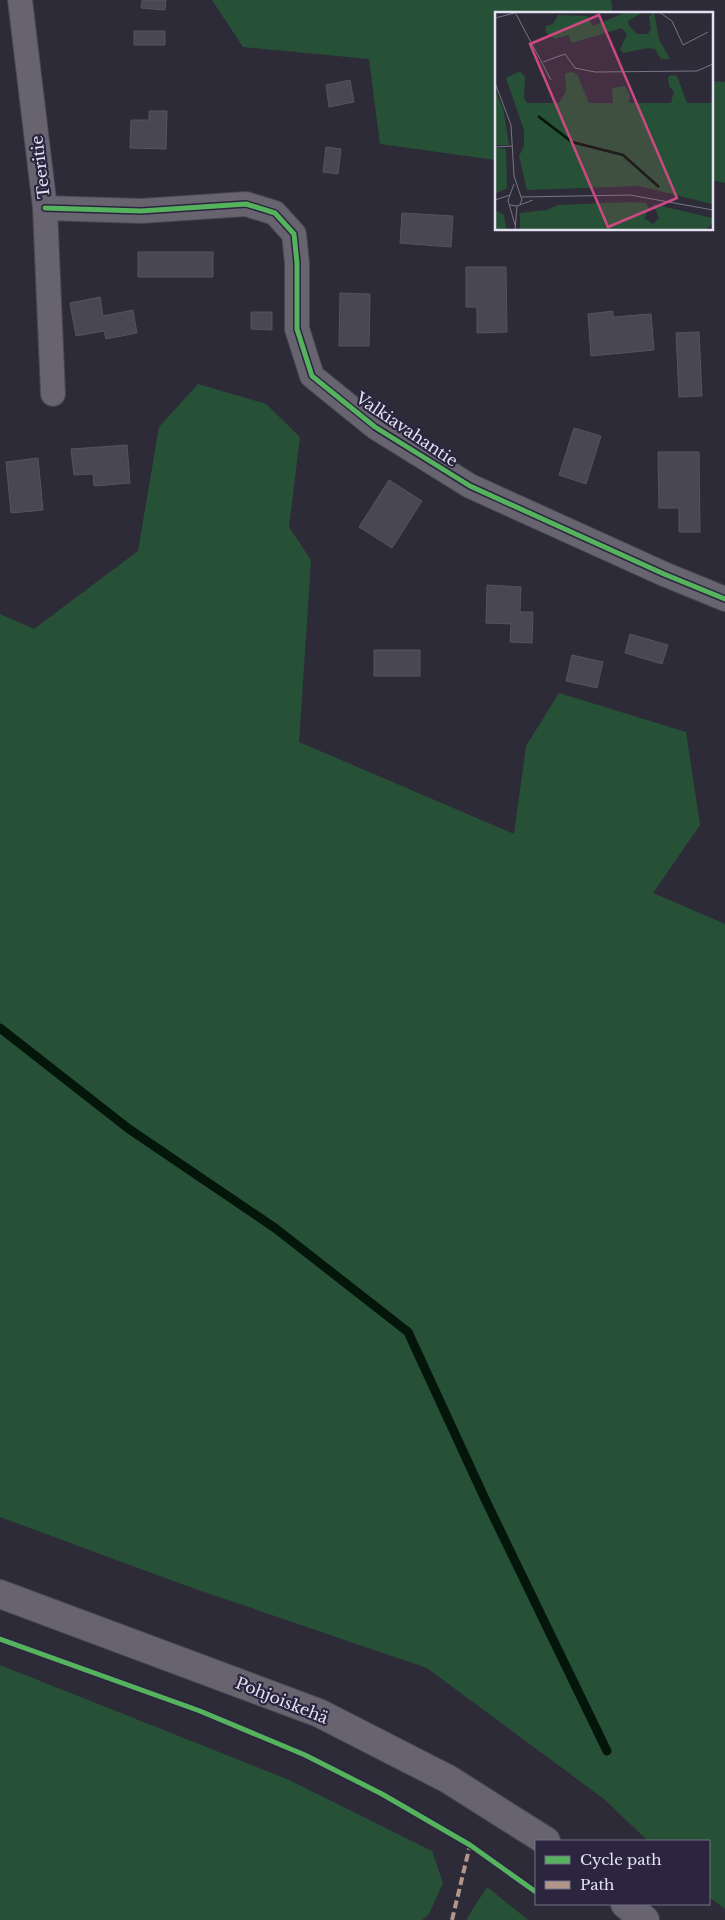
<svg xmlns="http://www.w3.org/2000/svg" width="725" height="1920" font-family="'Libre Baskerville',serif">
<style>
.green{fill:#275136}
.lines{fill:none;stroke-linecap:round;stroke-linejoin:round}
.stream{stroke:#04150a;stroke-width:9}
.building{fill:#4a4754;stroke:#565360}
.minor-casing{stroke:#484652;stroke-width:26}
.secondary-casing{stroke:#484652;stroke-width:30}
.minor{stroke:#676470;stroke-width:24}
.secondary{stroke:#676470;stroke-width:28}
.quiet{stroke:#b2968c;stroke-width:4;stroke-dasharray:8 4;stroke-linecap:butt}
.cycleway-casing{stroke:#2b253f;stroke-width:8}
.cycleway{stroke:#56b35d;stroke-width:5}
.labels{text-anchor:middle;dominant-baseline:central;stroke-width:4.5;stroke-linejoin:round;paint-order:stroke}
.street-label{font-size:16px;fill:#e4e1f2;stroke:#2b253f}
.inset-river{fill:none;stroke:#04150a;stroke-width:2.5}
.inset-road{fill:none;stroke:#777483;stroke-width:1}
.view{fill:#ca4a81;fill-opacity:0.15;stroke:#ca4a81;stroke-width:2.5}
.inset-edge{fill:none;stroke:#e4e1f2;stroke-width:2.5}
</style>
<rect width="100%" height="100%" fill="#2e2b39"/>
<path class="green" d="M212,0h399l2,14h-117v146l-116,-16 -11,-85 -126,-12z
M711,81l14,1v101l-14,-3z
M198,384l68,20 34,33 -11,90 22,33 -12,182 215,92 12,-88 33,-53 127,39 14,93 -47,68 72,31v985l-16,-12v-56h-61l-44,-42 -177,-131 -240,-82 -187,-69v-903l34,15 104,-78 21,-124z
M0,1665l289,115 143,71 11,32 -14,31 -7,6h-422z
M487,1887l40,32 2,1h-62v-2z"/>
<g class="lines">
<path class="stream" d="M0,1028l129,101 146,99 133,104 77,167 122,252"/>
</g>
<path class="building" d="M142,0h24l-1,10 -24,-2z
M134,31h31v14h-31z
M350,80l4,22 -25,5 -3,-22z
M149,111h18l-1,38 -36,-1 1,-28h18z
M326,147l15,2 -3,25 -15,-2z
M402,213l51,3 -2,31 -51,-4z
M138,252h75v25h-75z
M466,267h40l1,65 -30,1v-26h-11z
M340,293l30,1 -1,52h-30z
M100,297l3,19 30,-6 4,23 -31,6 -2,-8 -28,5 -6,-33z
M613,311v6l38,-3 3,36 -63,6 -3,-42z
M251,312h21v18l-21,-1z
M699,332l3,64 -23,1 -3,-64z
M574,428l27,8 -15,48 -27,-9z
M127,445l3,38 -36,3 -1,-12 -19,1 -3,-26z
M658,452h41l1,80h-21v-24h-20z
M38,458l5,52 -32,3 -5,-51z
M389,480l33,21 -30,47 -33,-21z
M487,585l34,2 -1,25h13l-1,31 -22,-1 1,-18 -25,-1z
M630,634l38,11 -6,19 -37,-11z
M374,650h46v26h-46z
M572,655l31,7 -6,26 -31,-7z"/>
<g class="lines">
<defs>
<path id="minor" d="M20,0l25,208 8,186
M45,208l96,3 105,-7 29,9 19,21 3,29v66l15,47 63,51 95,59 194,88 61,25"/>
<path id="secondary" d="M0,1594l319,119 129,66 98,62
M625,1904l20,16"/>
</defs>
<use href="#minor" class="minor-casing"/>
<use href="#secondary" class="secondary-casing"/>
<use href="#minor" class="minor"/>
<use href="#secondary" class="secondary"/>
<path class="quiet" d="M452,1920l18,-75"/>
<defs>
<path id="cycleway" d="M45,208l96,3 105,-7 29,9 19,21 3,29v66l15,47 63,51 95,59 194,88 61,25
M0,1639l200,72 105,44 77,39 88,51 66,47"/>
</defs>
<use href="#cycleway" class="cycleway-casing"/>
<use href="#cycleway" class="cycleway"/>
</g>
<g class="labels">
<g class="street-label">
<text transform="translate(40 167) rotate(-97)">Teeritie</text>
<text transform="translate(407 429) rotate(34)">Valkiavahantie</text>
<text transform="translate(282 1700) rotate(22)">Pohjoiskehä</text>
</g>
</g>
<g transform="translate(495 12)">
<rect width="218" height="218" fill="#2e2b39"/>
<path d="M132,0h16l-15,9 1,5 8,8h11l3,-5 -2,-12 5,-5 5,27 11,20h-9l-6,-10 -7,-1 -25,5 -3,-4 7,-14 -5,-7 -50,15 -4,-8 -13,4 -10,-7 1,-6 7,-2 5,-9 29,1 6,10zM25,59l5,6 -1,21 3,5h32l7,-12 -1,-18 7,-1 5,2 12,29h24l-1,-15 13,-2 5,9 -1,8h42l3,-12 -5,-5 -1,-9 3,-2 6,1 10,27h24l1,-5v106l-73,-18 -112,4 -8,-34 5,-10v-16l-18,-52zM0,79l8,17 6,37h-14zM0,136l11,1 1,39 -12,6zM135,190l16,1 3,6 -5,9 9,6 6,-6 -6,-14 59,14v6l-7,6 -185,-1v-16l27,-3 11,-5zM0,198l9,5 2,14h-11z" fill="#275136"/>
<path class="inset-river" d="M43,104l34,26 51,13 36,32"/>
<path class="inset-road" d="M164,0l13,9 11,24 25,-13M21,2l35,66M0,6l24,-6M48,50l22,-8 10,14 20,4 102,-1 16,-7M0,71l16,42 3,51 8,24 -2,4M0,135l18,-1M19,172l-6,16 7,25M26,185l109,-2 83,15M0,188l15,-5M15,193l7,1 16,-6M20,218l2,-24"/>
<path class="view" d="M104,3l78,183 -69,29 -78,-183z"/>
<rect width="218" height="218" class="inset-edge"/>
</g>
<rect x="535" y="1840" width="175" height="65" fill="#2b253f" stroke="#757087"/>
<rect x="545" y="1856" width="25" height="8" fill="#56b35d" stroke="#757087"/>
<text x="580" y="1865" font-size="15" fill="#e4e1f2">Cycle path</text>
<rect x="545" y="1881" width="25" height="8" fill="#b2968c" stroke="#757087"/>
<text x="580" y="1890" font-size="15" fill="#e4e1f2">Path</text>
</svg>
